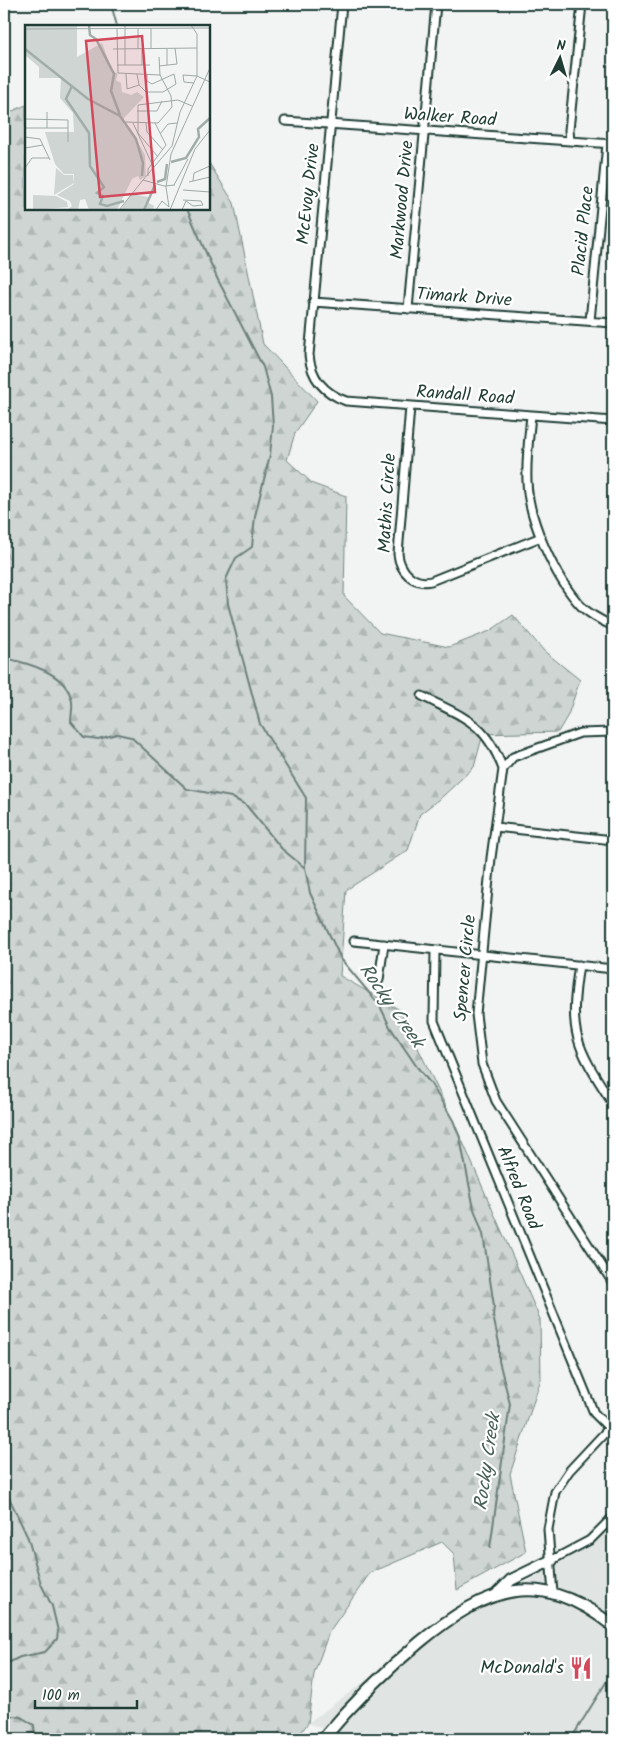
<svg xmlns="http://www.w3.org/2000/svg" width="617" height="1743" font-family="Kalam,sans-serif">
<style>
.built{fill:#e0e4e3}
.forest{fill:url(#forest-firs);stroke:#768984}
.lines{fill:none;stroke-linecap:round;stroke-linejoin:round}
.stream{stroke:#6d807b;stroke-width:2}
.street-casing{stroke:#1f3d34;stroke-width:11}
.secondary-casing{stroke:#1f3d34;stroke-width:14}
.street{stroke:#fff;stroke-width:7}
.secondary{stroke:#fff;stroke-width:10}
.labels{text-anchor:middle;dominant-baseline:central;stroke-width:4.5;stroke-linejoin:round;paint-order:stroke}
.street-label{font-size:18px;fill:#1f3d34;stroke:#fff}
.poi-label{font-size:18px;fill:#1f3d34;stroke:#fff;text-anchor:end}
.water-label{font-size:19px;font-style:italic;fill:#465f57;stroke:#fff}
.inset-river{fill:none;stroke:#a1adaa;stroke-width:2.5}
.inset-road{fill:none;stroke:#9eaaa7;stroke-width:1}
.view{fill:#d1495b;fill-opacity:0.15;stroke:#d1495b;stroke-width:2.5}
.inset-edge{fill:none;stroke:#1f3d34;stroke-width:2.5}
</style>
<defs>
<pattern id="forest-firs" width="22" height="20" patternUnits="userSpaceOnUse" patternTransform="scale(1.25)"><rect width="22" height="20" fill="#ced5d3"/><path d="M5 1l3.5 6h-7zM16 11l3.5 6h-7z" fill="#b0b8b6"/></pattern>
</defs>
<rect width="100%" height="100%" fill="#f2f3f3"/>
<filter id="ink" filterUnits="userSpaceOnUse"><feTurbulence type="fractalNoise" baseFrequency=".02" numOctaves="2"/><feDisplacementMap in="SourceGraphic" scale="10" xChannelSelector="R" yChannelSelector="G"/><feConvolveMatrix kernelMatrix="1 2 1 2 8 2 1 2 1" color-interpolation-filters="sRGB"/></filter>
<g filter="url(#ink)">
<path class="built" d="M613,1523v216h-265l-40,-16 82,-60 207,-122z"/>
<path class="forest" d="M26,105v104h183v-46l25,40 29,141 54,57 -22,32 -8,27 26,24 33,12 -2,100 36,37 69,14 41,-16 23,-16 31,36 36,29 -12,35 -10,17 -75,2 -9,33 -31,29 -23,18 -12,36 -62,40 -6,86 60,34 62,130 78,179 1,60 -31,95 16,78 -69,38 -3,-36 -12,-12 -72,31 -41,59 -15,42 -6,49 -12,16h-292v-1624z"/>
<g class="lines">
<path class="stream" d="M111,4l6,22
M187,209l30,69 46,89 8,30 2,29 -3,29 -15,61 -3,31 -16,11 -10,21 2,25 32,120 46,74 -1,70 5,25 31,66 39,47 10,21 27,40 14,17 22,36 7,18 14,71 9,25 11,72 -1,10 6,27v18l11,43 -20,144
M4,658c24,5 64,15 68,44 1,6 -1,14 -1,20l13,15 14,2 19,-5 14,3 56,52 44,8 15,8 36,44 23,19
M4,1487l24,51 13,46 11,22 6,25 -1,8 -12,13 -25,5 -16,8
M4,1715l17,2 13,8 1,14
M571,1739l42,-68"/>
<defs>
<path id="street" d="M342,4l-33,351c2,23 15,38 37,46l267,20
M285,121l328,23
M570,141l-1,-11 13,-126
M313,302l300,21
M408,309l28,-305
M590,321l17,-177
M410,407l-12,147c2,17 15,31 33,27l110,-44
M531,415c-2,22 -5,44 -4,66 1,38 28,97 54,125 9,9 21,15 32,20
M422,696c42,22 63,25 81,73
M613,732l-33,1 -67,24 -10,12 -12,89 -15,156 6,50 14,37 117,182
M495,827l118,13
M354,941l259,28
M435,950l-1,71 160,392 15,15
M579,965c-11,70 -3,81 34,139
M379,980l5,-36
M552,1560l38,-20 23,-23
M553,1594l-5,-65 7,-37 14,-21 44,-47"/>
<path id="secondary" d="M497,1594l14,-14 41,-20
M323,1739c29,-35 62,-68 97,-97 67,-55 119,-75 193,-16"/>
</defs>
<use href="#street" class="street-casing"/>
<use href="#secondary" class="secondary-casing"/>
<use href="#street" class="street"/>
<use href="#secondary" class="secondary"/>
</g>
</g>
<defs>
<symbol id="restaurant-bare" viewBox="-9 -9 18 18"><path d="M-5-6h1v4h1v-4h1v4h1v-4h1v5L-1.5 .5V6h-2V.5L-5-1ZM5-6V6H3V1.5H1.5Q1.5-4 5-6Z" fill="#d1495b" stroke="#fff" stroke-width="2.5" paint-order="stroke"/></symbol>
</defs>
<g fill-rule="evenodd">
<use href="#restaurant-bare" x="565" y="1652" width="32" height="32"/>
</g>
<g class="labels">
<g class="street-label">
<text transform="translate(450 118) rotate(4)">Walker Road</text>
<text transform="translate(309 194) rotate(-84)">McEvoy Drive</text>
<text transform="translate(403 200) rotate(-85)">Markwood Drive</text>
<text transform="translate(584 231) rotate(-84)">Placid Place</text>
<text transform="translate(464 298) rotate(4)">Timark Drive</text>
<text transform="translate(465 396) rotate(4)">Randall Road</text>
<text transform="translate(388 503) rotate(-87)">Mathis Circle</text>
<text transform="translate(466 968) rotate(-85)">Spencer Circle</text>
<text transform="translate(518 1188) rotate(68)">Alfred Road</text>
</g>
<g class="poi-label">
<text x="564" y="1668">McDonald's</text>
</g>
<g class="water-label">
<text transform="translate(391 1006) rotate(55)">Rocky Creek</text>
<text transform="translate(488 1462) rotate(-82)">Rocky Creek</text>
</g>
</g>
<g transform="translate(25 25)">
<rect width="185" height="185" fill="#f2f3f3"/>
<path d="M0,0h52v32l25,-14 10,27 6,4 -2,6 5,3 1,9 9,3 6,-3 7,5 -20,21v7l6,3 15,27 1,21 -6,4 -2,-4 -6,3 -15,31h-28l-4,-11 -5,1 -2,10h-11l5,-4 -2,-5 -13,-6 17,-11v-10h-10l-9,-10 -10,-32h29l-1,-19 -13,-15 1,-20h-22v-11l-14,-12zM106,169l18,3 -2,5 7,4 -1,4h-33z" fill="#ced5d3"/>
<path d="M8,170l23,1 11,6 1,5 -35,3z" fill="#ced5d3"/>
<path d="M31,143l8,7h9l1,8 -20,12z" fill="#ced5d3"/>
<path class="inset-river" d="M64,0l1,10 6,4 18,35 -3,17 9,24M0,24l63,50 32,17 16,23 7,24 -1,13M47,61l-6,13 23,34 1,33 14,21 -7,6 6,3 -3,8 7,2 17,-5M146,137l15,-4 13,-21 -1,-8 12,-11M132,157l8,-3 2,-15M119,185l11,-25"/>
<path class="inset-road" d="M113,3v21M0,4l185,-1M92,4l1,44 42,2M88,24l84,-1M126,24v-21M92,40h33M100,40v-40M117,40v-16M142,40v-16M134,41l18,-2 -2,-16M101,49l1,15 12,-4M112,49l2,11 7,7h17l13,-8 -2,-10 -22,10 -5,-3v-7M169,58l-10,-1 -1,-7 14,1 13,6M112,86h20l5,-10M0,94l43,1v22M100,97l33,1 14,-16 -1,-11 -11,-21 -1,-18M108,98l19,41M121,98l1,9 16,18M0,103h43M22,103v-16M135,109l8,-10 9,-1M0,112l15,2 10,21M0,123l18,-3M133,132l-20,-24v-28l40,-5 14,6M0,143l7,-10h17M123,151v-7l18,-24 -11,-22M118,155l29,-34 8,-34 17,-36v-42l-6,-9M168,156l1,-8 16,-7M164,157l21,-5M149,160l14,-26M158,165l27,2M144,182l-3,-20 5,-33 39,-86M94,185l24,-30 21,6 11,-1M131,185l6,-9 7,6M145,185l25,-61 15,-19M157,185l4,-9 7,5 10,-1 -2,-4 -18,-1"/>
<path class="view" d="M117,11l13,156 -55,5 -14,-156z"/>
<rect width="185" height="185" class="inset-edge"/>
</g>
<rect width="617" height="1743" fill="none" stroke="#fff" stroke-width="20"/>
<rect x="10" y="10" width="597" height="1723" fill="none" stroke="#1f3d34" stroke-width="2" filter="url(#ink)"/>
<g transform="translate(560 58) rotate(5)" stroke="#ffffff" stroke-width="4" paint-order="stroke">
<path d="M0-4L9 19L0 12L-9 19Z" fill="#1f3d34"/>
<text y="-8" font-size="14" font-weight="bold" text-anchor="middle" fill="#1f3d34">N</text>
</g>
<path d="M35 1700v8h102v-8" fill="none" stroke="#1f3d34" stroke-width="2.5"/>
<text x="42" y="1700" font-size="15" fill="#1f3d34" stroke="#ffffff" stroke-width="4" paint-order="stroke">100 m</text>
</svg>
